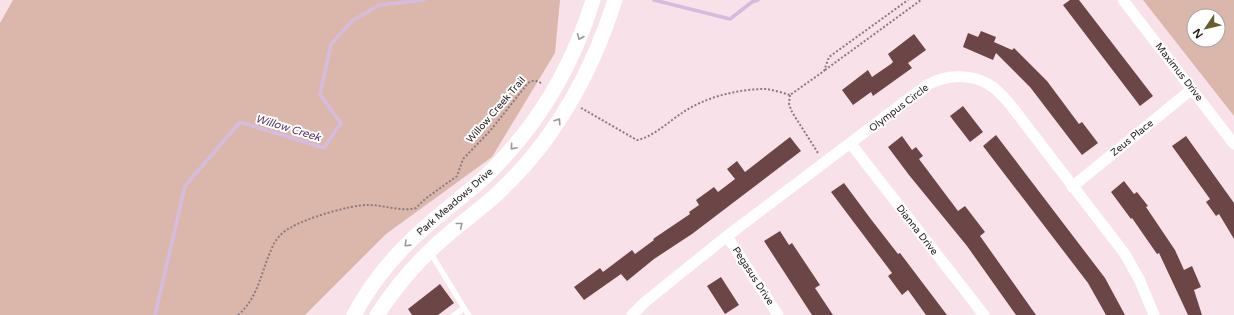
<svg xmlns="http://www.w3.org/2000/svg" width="1234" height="315" font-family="'Varela Round',sans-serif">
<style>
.green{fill:#dbb7ab;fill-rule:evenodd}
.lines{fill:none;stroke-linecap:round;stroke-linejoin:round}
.stream{stroke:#d5bcde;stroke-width:3.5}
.building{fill:#6c4646}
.path{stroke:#897a7f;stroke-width:2;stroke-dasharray:2 2;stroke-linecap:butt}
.service{stroke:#fff;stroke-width:5.5}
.minor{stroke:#fff;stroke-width:11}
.secondary{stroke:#fff;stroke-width:15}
.oneway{stroke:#9c989a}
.labels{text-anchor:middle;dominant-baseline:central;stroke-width:4;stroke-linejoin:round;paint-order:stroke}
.street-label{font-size:10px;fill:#231b1e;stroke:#fff}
.water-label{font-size:11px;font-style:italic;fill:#593864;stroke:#fff}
</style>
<rect width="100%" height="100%" fill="#f8e1e8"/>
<path class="green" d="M13,0h547l-5,53 -63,104 -106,77 -81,81h-305v-292z
M1143,0h91v116zM1194,16h24v24h-24z"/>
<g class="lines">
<path class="stream" d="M654,0l76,19 22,-17 6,-2
M155,315l30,-129 55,-64 84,26 17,-25 -21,-28 11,-51 21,-23 27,-16 45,-5"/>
</g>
<path class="building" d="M1070,0h9l74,96 -13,10 -77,-101z
M981,31l15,6 -2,5 18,8 2,-2 33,33 32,43 3,-2 16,21 -16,12 -52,-68 -34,-34 -3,7 -30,-13 5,-14 10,4z
M914,34l12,16 -18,13 4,5 -39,28 -2,-4 -18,13 -11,-15 26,-20 4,7 19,-13 2,-2 -5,-8z
M963,106l20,26 -13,10 -20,-26z
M996,135l109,143 20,37h-19l-18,-32 -105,-137z
M902,136l10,14 4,-3 7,9 -4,3 39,52 7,-5 20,26 -5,4 56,79h-20l-49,-69 -58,-71 -21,-28z
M1186,136l48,67v36l-15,-25 -3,2 -10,-14 4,-3 -38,-53z
M790,137l11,14 -109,83 -38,25 -27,22 -6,-7 -37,26 -10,-13 26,-19 3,4 29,-22 3,4 19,-14 -1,-1 37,-25 -1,-2 10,-7 -3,-5 18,-13 4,5 17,-13 -8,-10 10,-8 8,11z
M1124,181l10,13 3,-2 11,14 -2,1 29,43 9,20 8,-4 9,21 -7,3 8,25h-14l-29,-62 -2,1 -25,-36 -1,1 -20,-27z
M844,183l26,35 28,36 2,-1 47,62h-21l-18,-25 -6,5 -14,-19 4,-3 -61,-81z
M780,231l9,14 3,-2 28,42 -5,3 18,27h-21l-48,-74z
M721,277l18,28 -14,9 -18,-28z
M440,284l14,19 -16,12h-26l-4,-6z"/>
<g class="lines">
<path class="path" d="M825,70l96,-70
M790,95l-1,9 3,8 26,41
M581,108l56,32c16,-3 31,-18 45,-27 23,-16 56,-24 84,-24 8,1 17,4 24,6l34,-24 5,-14 79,-57
M238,315c21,-18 23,-44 34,-67 3,-8 10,-16 18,-20 16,-10 60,-23 78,-23 17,0 32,7 48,3l9,-9 32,-23 6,-17 27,-28 38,-48c6,-4 9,-2 15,1"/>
<path class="service" d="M430,252l34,56 -10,7
M464,308l5,7"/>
<path class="minor" d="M1123,0l111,144
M851,144l133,171
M1072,187l120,-98
M727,236l51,79
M632,315l13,-13 82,-66 200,-151c21,-11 46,-12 66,2 6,5 11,11 16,16l116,151 15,27 14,34"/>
<path class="secondary" d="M354,315c17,-32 41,-61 68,-85 22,-20 46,-37 67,-57 49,-48 84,-108 104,-173
M377,315c19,-29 41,-55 68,-78 17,-15 36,-28 53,-44 56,-52 94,-121 117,-193"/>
</g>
<defs><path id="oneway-chevron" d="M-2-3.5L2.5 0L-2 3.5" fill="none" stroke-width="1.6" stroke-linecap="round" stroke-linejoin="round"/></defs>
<g class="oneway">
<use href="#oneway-chevron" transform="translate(580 37) rotate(113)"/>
<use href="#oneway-chevron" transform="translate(558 121) rotate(-57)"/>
<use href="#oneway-chevron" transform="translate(513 147) rotate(131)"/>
<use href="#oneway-chevron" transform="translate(460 225) rotate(-39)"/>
<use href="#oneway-chevron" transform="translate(407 244) rotate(136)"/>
</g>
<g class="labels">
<g class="street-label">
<text transform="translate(1179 72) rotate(52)">Maximus Drive</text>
<text transform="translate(899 108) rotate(-37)">Olympus Circle</text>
<text transform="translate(496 110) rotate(-49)">Willow Creek Trail</text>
<text transform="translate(1132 138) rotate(-39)">Zeus Place</text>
<text transform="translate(455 202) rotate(-41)">Park Meadows Drive</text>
<text transform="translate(917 230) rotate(52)">Dianna Drive</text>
<text transform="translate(753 276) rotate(57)">Pegasus Drive</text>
</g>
<g class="water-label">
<text transform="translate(288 128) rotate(17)">Willow Creek</text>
</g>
</g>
<g transform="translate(1206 28) rotate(235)"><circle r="19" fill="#ffffff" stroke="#a7a4a5"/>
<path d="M0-3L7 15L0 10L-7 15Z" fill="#675f2b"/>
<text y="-6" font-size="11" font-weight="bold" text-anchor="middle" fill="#231b1e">N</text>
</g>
</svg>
